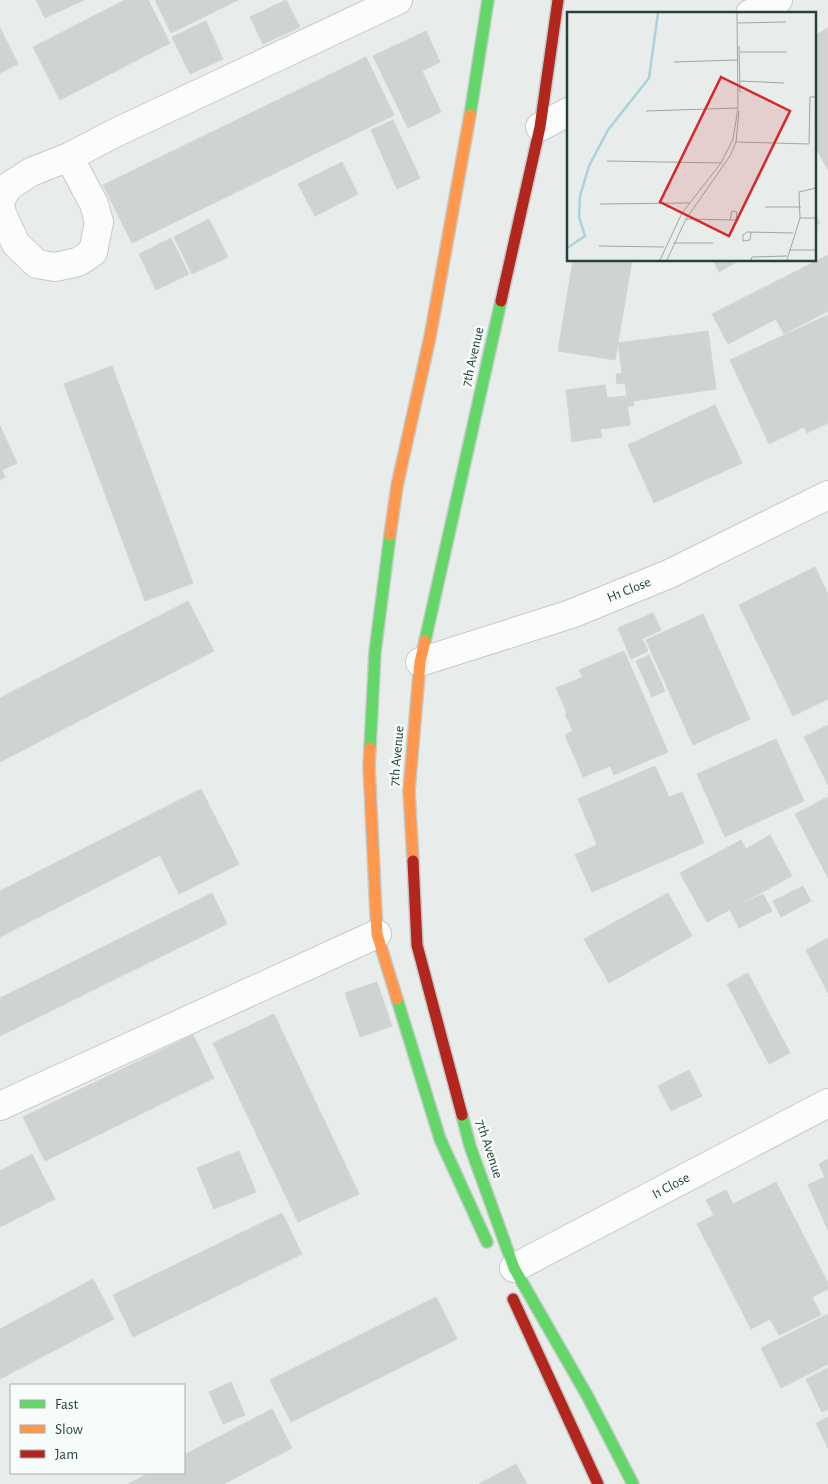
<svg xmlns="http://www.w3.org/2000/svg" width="828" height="1484" font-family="'Alegreya Sans',sans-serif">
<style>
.building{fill:#cfd4d2;stroke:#d1d6d4}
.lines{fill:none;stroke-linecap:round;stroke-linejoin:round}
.street-casing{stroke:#c5cac8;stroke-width:30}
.fast-casing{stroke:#c3cbc8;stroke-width:14}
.slow-casing{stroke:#c3cbc8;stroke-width:14}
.jam-casing{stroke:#c3cbc8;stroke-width:14}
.street{stroke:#fcfcfc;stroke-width:28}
.fast{stroke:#63d668;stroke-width:11}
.slow{stroke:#ff974d;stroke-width:11}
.jam{stroke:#b3261e;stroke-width:11}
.labels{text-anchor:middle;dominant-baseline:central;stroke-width:5;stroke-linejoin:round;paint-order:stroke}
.street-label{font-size:14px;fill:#24423a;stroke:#f7fbf9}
.inset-river{fill:none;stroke:#a9d4db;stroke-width:2.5}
.inset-road{fill:none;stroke:#9aa9a4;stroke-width:1}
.view{fill:#d62828;fill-opacity:0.15;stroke:#d62828;stroke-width:2.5}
.inset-edge{fill:none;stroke:#24423a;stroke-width:2.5}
</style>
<rect width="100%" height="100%" fill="#e8edeb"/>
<path class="building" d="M36,0h48l-39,18z
M125,0h23l22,43 -110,57 -27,-53z
M155,0h83l-67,33z
M286,0l14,27 -37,17 -13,-27z
M206,21l17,38 -33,15 -18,-37z
M0,28l18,36 -18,9z
M828,28v142l-14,-25v-109z
M426,31l14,31 -18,9 19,41 -33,16 -35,-72z
M366,57l28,58 -262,128 -29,-58z
M393,120l27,58 -23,11 -26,-59z
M342,162l16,32 -43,22 -17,-32z
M814,212l6,11 -6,3z
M209,219l19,38 -36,17 -18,-37z
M171,238l18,36 -33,16 -17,-36z
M828,255v56l-44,23 -8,-15 -48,25 -16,-30z
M573,260h59l-17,100 -57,-9z
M713,260h27l-21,12z
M828,315v108l-21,10 -3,-6 -35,17 -39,-84z
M708,331l8,58 -83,12 1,5h-6l-3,-23 -8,1 -1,-10 6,-1 -4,-30z
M112,366l81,217 -48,18 -81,-217z
M605,385l2,13 19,-2 4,29 -30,4 2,8 -30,5 -6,-52z
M715,405l27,58 -88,40 -26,-58z
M0,426l17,37 -15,7 3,7 -5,3z
M815,567l13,27v105l-35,17 -54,-111z
M188,601l26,50 -214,111v-64z
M653,613l8,17 -19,9 6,12 -17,8 -13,-31z
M703,614l47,105 -57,26 -47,-105z
M624,651l44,101 -54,23 -4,-9 -27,11 -18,-42 8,-4 -8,-17 2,-1 -11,-25 27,-11 -4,-7z
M649,655l16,36 -13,6 -16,-36z
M828,725v60l-24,-48z
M776,739l28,62 -79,36 -28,-63z
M655,766l14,31 13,-5 22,51 -112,49 -17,-37 22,-10 -19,-46z
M201,789l38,75 -60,30 -19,-39 -160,82v-46z
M828,797v81l-33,-64z
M770,835l22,41 -85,46 -27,-49 61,-33 5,9z
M803,886l8,15 -30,16 -8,-16z
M212,893l15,31 -227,112v-38z
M668,893l24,43 -83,47 -25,-44z
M763,894l9,17 -33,17 -9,-18z
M828,938v55l-22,-43z
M748,973l42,80 -21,11 -42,-80z
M377,982l15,44 -32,11 -15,-44z
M274,1014l85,180 -61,28 -85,-179z
M193,1035l21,43 -169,83 -22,-44z
M689,1070l13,26 -31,15 -13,-25z
M239,1151l17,41 -42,17 -17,-41z
M32,1154l23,45 -55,28v-56z
M828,1159v71l-20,-45 17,-8 -6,-13z
M776,1182l52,101v6l-16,8 9,18 -42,20 -9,-16 -19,10 -54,-105 17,-9 -8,-15 20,-10 7,14z
M282,1213l20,41 -169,83 -20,-42z
M93,1279l21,40 -114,60v-50z
M436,1297l21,42 -166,83 -21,-42z
M828,1314v50l-47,24 -20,-40z
M828,1368v41l-6,3 -16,-33z
M231,1382l14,33 -22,9 -14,-32z
M272,1409l20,39 -68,36h-96l21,-11h35v-18z
M828,1417v31l-12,-25z
M516,1464l11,20h-48z"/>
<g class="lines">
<defs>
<path id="street" d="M750,14l28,-14
M540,127l28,-15
M0,201l8,-14 23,-15 38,-15 46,-24 283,-133
M0,203l2,11 14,30 21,20 18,3 23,-5 15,-10 6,-30 -5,-18 -25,-47
M420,662l151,-48 98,-40 159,-79
M0,1106l377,-172
M514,1268l314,-165"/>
<path id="fast" d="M470,115l18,-115
M425,641l76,-340
M370,748l5,-96 15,-117
M397,999l43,140 47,103
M462,1115l8,31 44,122 74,129 45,87"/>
<path id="slow" d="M390,535l7,-49 33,-149 40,-222
M370,748l-1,18 8,168 20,65
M413,861l-4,-70 11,-129 5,-21"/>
<path id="jam" d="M501,301l39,-174 18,-127
M413,861l4,84 45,170
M513,1299l85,185"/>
</defs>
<use href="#street" class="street-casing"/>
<use href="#fast" class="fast-casing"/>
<use href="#slow" class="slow-casing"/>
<use href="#jam" class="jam-casing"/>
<use href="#street" class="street"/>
<use href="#fast" class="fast"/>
<use href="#slow" class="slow"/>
<use href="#jam" class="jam"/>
</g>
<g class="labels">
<g class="street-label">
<text transform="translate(473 357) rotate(-77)">7th Avenue</text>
<text transform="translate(629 590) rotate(-22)">H1 Close</text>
<text transform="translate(397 756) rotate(-85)">7th Avenue</text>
<text transform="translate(489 1149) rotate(72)">7th Avenue</text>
<text transform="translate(671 1186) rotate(-28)">I1 Close</text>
</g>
</g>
<g transform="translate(567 12)">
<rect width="249" height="249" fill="#e8edeb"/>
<path class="inset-river" d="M0,236l18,-12 -6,-19 1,-21 9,-30 19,-36 41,-52 9,-65"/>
<path class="inset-road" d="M171,11l48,-1M172,34l1,46M173,40h47M107,50l63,-2M173,69l44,2M79,99l92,-3M169,130l73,2 1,-47h6M40,149l114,2M33,192l89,-1M198,195h36M233,206h16M119,207l48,1h2l1,-8 -5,-1 -2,9M184,220l-1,8 -7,1v-6l4,-3 46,1M106,231h40M32,234l65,1M222,238h27M93,248l22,-47 39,-50 12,-24 5,-31 -1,-95M100,248l19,-41 44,-63 6,-14 3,-31M184,248l1,-3 35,-1M220,248l13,-42 -1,-26 17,-4"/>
<path class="view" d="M154,65l69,34 -61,125 -69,-34z"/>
<rect width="249" height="249" class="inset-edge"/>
</g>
<rect x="10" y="1384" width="175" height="90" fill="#f7fbf9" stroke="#a3b1ad"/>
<rect x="20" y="1400" width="25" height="8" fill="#63d668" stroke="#a3b1ad"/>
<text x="55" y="1409" font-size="15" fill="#24423a">Fast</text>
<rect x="20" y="1425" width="25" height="8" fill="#ff974d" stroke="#a3b1ad"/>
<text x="55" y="1434" font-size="15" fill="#24423a">Slow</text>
<rect x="20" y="1450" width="25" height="8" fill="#b3261e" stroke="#a3b1ad"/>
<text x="55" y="1459" font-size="15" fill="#24423a">Jam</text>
</svg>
